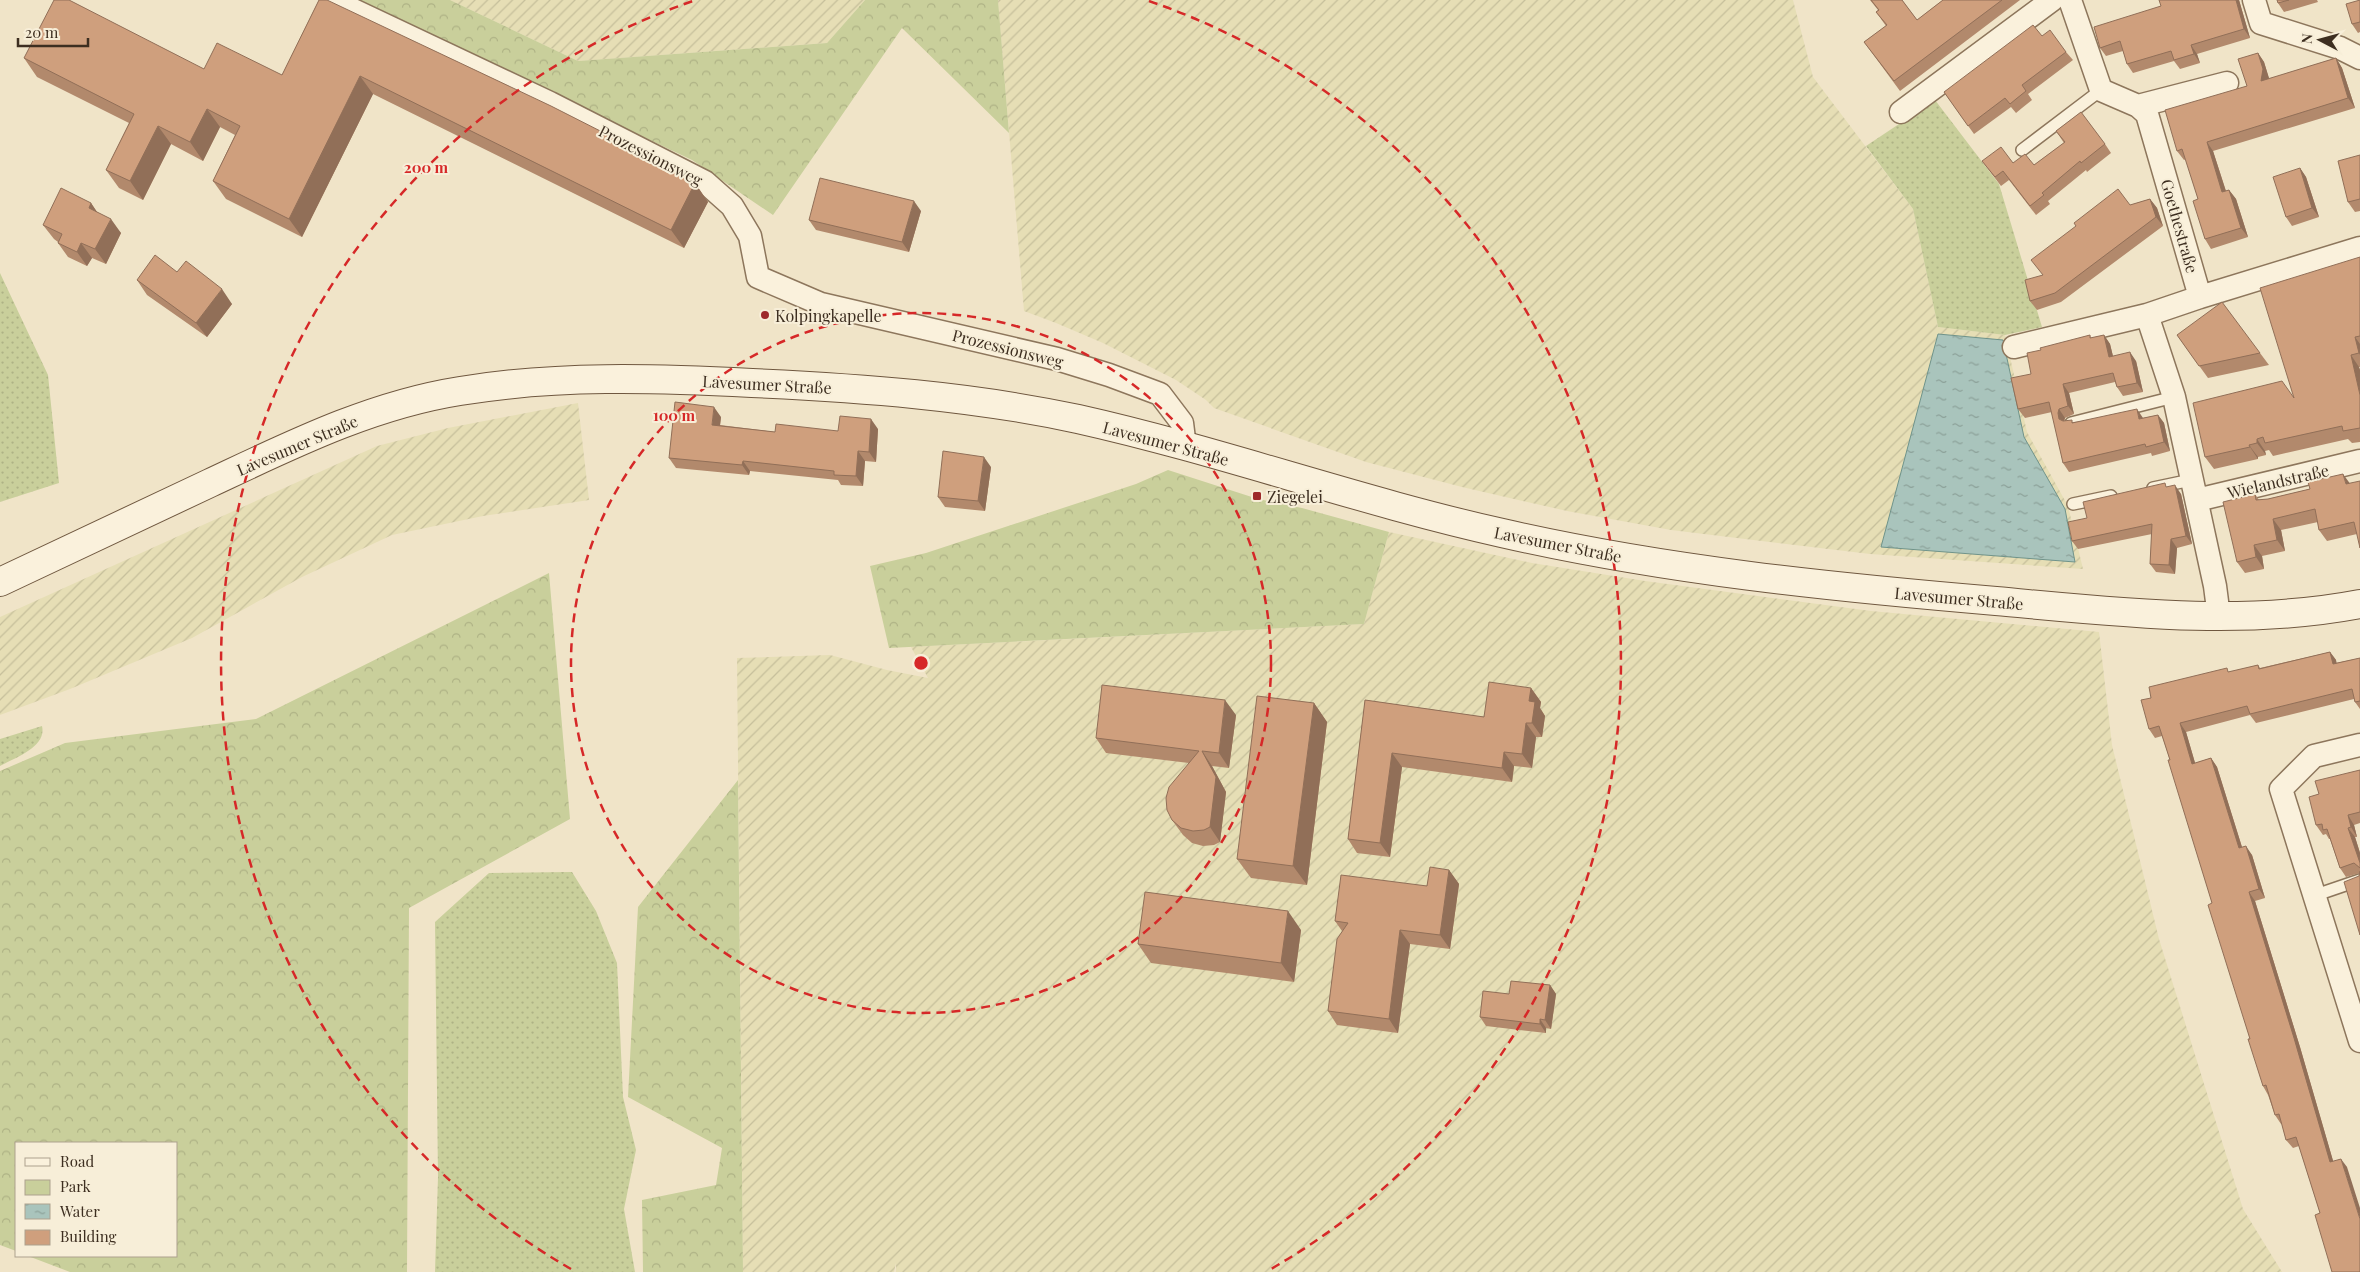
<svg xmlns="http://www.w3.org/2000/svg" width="2360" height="1272" font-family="'Playfair Display',serif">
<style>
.farmland{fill:url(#farmland-furrows)}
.green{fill:url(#green-dots)}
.forest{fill:url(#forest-crowns)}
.water{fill:url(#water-ripples);stroke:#6f938a}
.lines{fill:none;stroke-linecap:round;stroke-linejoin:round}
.lane-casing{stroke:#8d765c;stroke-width:14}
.street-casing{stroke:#8d765c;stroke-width:25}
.secondary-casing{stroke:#6f573f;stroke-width:30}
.lane{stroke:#faf1dc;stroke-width:11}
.street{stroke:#faf1dc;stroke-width:22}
.secondary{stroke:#faf1dc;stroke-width:28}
.wall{fill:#b2896c}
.shaded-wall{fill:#916f58}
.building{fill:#cf9f7d;stroke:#916f58}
.ring{fill:none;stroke:#d62828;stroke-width:2.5;stroke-dasharray:9 6}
.poi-dot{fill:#9e2a2b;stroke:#f7eed8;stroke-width:2}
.labels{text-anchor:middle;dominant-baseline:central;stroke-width:4;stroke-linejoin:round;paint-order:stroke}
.street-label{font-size:16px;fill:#3d2e20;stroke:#f7eed8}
.poi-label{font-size:16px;fill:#3d2e20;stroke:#f7eed8;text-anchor:start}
.centre{fill:#d62828;stroke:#f7eed8;stroke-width:2.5}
.ring-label{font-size:15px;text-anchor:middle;font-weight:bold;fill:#d62828;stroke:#f7eed8;stroke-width:4;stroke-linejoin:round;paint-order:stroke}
</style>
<defs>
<pattern id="farmland-furrows" width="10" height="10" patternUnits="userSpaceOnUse" patternTransform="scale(1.25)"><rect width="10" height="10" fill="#e6deb5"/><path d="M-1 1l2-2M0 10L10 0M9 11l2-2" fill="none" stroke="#c6bf9b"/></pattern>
<pattern id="green-dots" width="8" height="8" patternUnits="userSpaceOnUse" patternTransform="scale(1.25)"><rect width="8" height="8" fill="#c9cf9b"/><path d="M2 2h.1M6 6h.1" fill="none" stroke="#aeb285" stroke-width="1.8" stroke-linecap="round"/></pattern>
<pattern id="forest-crowns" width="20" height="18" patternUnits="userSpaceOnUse" patternTransform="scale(1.25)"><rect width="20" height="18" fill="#c9cf9b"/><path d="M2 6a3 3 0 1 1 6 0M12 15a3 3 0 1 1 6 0" fill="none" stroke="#aeb285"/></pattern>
<pattern id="water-ripples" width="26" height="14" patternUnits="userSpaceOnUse" patternTransform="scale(1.25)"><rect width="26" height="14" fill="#a9c4bc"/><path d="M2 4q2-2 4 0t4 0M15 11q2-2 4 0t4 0" fill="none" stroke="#8ba098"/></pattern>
</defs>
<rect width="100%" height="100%" fill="#f0e4c8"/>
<path class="farmland" d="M450,0h415l-38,43 -249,18z
M998,0h795l20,77 100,132 25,118 67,8 22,97 41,74 15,63 -213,-15 -199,-24 -104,-19 -105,-24 -96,-25 -152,-54 -8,-8 -30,-20 -73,-37 -47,-20 -32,-12z
M578,403l11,97 -106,16 -91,19 -90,42 -110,61 -122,51 -70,26v-98l377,-171 71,-18z
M1389,532l143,31 113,18 226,30 228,21 13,113 47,194 84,270 39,63h-1386v-9l-2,9h-151l-6,-614 93,-3 57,15 41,8 -17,-31 453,-23z"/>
<path class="green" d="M1935,100l64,84 43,143 -37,8 -67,-8 -25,-118 -47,-63z
M0,273l48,102 11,108 -59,19z
M42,726c5,21 -27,32 -42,40v-27z
M572,872l24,39 21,52 6,134 13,53 -12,59 11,63h-200l3,-95 -3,-255 54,-49z"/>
<path class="forest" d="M356,0h94l128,61 249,-18 38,-43h133l11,133 -107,-105 -129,187 -81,-55z
M1168,470l90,29 44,9 87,24 -25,92 -475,24 -19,-82 56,-13 210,-69z
M549,573l21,246 -161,89 -2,364h-337l-42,-16h148v-113h-160v108l-16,-6v-474l65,-28 191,-24z
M738,780l5,492h-100l-1,-72 74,-15 6,-37 -94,-51 10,-190z"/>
<path class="water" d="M1938,334l65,6 21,97 41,72 10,53 -194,-15z"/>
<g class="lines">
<defs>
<path id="lane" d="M2022,150l79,-60
M2071,423l103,-26
M2153,488l38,-8
M2073,504l38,-8
M2316,895l44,-15"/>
<path id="street" d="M332,0l218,103 155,79 27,24 18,30 8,41 63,27 236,55 52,16 51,19 22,29 3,24
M2070,0l31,90 37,16 9,8 53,183 -53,18 27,82 41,189 4,31
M2254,0l7,23 79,25 20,10
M2138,106l89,-23
M1901,112l151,-112
M2200,297l160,-49
M2014,347l133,-32
M2197,500l163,-39
M2360,745l-46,11 -33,33 79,252"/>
<path id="secondary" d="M0,582c70,-33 140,-66 210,-99 81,-38 161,-78 250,-92 96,-16 195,-13 292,-8 109,5 219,13 326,36 143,32 281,82 424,114 162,37 328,54 494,68 121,11 244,26 364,3"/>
</defs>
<use href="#lane" class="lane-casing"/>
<use href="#street" class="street-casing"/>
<use href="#secondary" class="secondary-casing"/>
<use href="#lane" class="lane"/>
<use href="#street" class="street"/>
<use href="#secondary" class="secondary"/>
</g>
<path class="wall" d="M319,0l376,183 13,19 -24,46 -311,-154 -71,143 -76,-38 -13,-18 22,-46 -15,-8 -17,34 -32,-17 -28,56 -24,-12 -13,-18 23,-47 -92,-46 -13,-19 180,11 78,6z
M1870,0h32l15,20 26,-20h77l-120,91 -36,-49 22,-16 -10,-14 2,-2z
M2239,0l11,38 -53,16 3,9 -20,6 -6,-8 -41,12 -6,-9 -4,-13 -17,5 -6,-8 61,-42z
M2277,0h40l1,2 -34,10 -6,-9z
M2360,0v32l-2,1 -6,-9z
M2042,36l24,16 7,8 -45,34 4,6 -10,8 -6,5 -5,-6 -37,27 -30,-42z
M2258,53l6,9 5,17 67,-21 6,10 13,40 -142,43 13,40 3,-1 7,9 12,38 -37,12 -6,-10 -7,-40 -12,-40 -2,1 -7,-9 70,-65z
M2056,131l49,13 6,9 -24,19 -1,-2 -38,31 2,3 -14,11 -27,-35 -8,6 -19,-25 52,4 30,-22z
M2360,155v56l-5,1 -7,-10z
M2300,168l6,9 13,40 -27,9 -6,-9z
M2150,199l7,9 6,18 -102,76 -24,8 -7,-9 13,-25 87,-71z
M91,203l6,9 24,21 -15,31 -14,-6 -5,8 -19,-9 -10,-14v-1l-4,-3 -11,-14z
M921,211l-12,41 -93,-22 -7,-10z
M2360,257v110h-1l1,3v72l-8,1 -4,-4 -75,17 -4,-6 -4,1 1,4 -8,2v2l-44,10 -9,-12 89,-59z
M177,272l55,32 -25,33 -60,-42 -10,-15z
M2090,335l1,3 13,-3 6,9 3,12 23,5 7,31 -20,4 -6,-9 -2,-5 -46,11 5,21 -9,4 -1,3 9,1 70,-4 15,-3 6,8 6,28 -18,5 -1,-3 -82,19 -6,-9 -11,-51 -27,6 -7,-9 23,-59z
M2177,335l83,18 9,12 -61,13z
M721,417l-1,8 55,7 63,-1 40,-2 -2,33 -11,-1 -2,25 -22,-1 -3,-5 -88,-9 -1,4 -73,-7 -7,-10z
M991,467l-6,44 -40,-4 -7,-10z
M2343,474l14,60 -30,7 -8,-11 -1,-8 -37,8 4,21 -23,5 2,13 -19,4 -8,-11 18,-68 4,6 9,-1 42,-10z
M2168,487l13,7 11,50 -15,4 -2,26 -19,-2 -6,-8 2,-30 -74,15 -6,-8 15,-23z
M2330,652l6,8v3l24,-5v51l-5,-7 -1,-3 -98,24 -6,-8 -64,17 9,31 16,-5 6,9 25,80 10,8 13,43 -10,3 45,146 33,114 14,6 -27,46 -21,-67 -6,2 -7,-8 -4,-16h-1l-6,-9 -7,-20 -5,-9 -51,-183 -42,-143 -8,-24 -7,2 -6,-9 2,-31 79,-26 28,-7 2,3z
M1531,688l10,14 -1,6 5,8 -3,21h-6l-4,31 -18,-2 -2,16 -110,-15 -12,90 -33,-4 -9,-14 17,-139 119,17z
M1314,703l13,19 -20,163 -56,-7 -14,-19z
M1236,715l-7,53 -17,-2 14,26 -6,50 -6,3 -11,1 -11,-3 -9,-8 -11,-15 17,-57 -83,-10 -10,-15z
M2360,770v53l-6,2 3,12h-2l5,16v82l-1,-59 1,-3 -14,4 -6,-9 -10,-29h-1l-3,-5 -3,1 -7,-10 3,-31z
M1449,870l10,14 -9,65 -40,-5 -12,89 -61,-8 -9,-14 14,-80 -7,-10 92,-35z
M1301,930l-7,52 -143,-19 -13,-19z
M1550,985l6,9 -5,35 -5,-1v5l-60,-7 -6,-9 29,-23z"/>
<path class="shaded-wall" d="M2236,0h3l11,38 -6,-9z
M2191,45l6,9 3,9 -6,-9z
M2258,53l6,9 5,16 -1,13 -7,-10z
M2336,58l6,10 13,40 -7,-10z
M360,76l13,18 -71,143 -13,-18z
M207,109l13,18 -17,34 -13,-19z
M158,126l13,18 -28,56 -13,-19z
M2207,142l6,9 16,50 -7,-9z
M2300,168l6,9 13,40 -7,-9z
M695,183l13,19 -24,46 -13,-18z
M2229,190l7,9 12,38 -7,-9z
M2150,199l7,9 6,18 -7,-9z
M914,201l7,10 -12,41 -7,-10z
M91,203l10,15 -12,-10z
M111,219l10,14 -15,31 -11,-15z
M81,243l11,15 -5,8 -10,-14z
M222,289l10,15 -25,33 -11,-14z
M2104,335l6,9 5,21 -6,-8z
M2355,337l5,7v11l-1,-2z
M2130,352l6,9 7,31 -6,-9z
M2351,355l8,12 1,3v25z
M2063,384l6,9 5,21 -6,-8z
M714,407l7,10 -2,17 -7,-9z
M2059,409l6,9 -1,3 -5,-2 -1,-6z
M2137,409l6,9 -4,1z
M2158,415l6,8 6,28 -6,-9z
M871,419l7,10 -2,33 -7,-10z
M2257,439l8,12 1,4 -9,-12z
M2249,445l9,12v2l-8,-12z
M858,451l7,10 -2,25 -7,-10z
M984,457l7,10 -6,44 -7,-10z
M743,461l7,10 -1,4 -7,-10z
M2343,474l8,11 -5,-1z
M2175,485l6,9 11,50 -6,-8z
M2273,519l8,11 4,21 -8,-11z
M2171,539l6,9 -2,26 -6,-9z
M2254,545l8,11 2,13 -8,-12z
M2330,652l6,8 3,13 -6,-9z
M1531,688l10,14 -1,6 5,8 -3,21 -10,-14 -3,-22z
M1225,700l11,15 -7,53 -10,-15z
M1314,703l13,19 -20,163 -14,-19z
M1526,723l10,14 -4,31 -10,-14z
M2180,723l6,9 12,41 -6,-9z
M1202,751l10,15 14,26 -6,50 -10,-15z
M1504,752l10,14 -2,16 -10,-14z
M1392,753l10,14 -12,90 -10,-14z
M2211,758l6,9 28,90 -6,-9z
M2348,815l6,10 3,12 -6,-10z
M2348,828l7,9 5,16v10z
M2246,846l6,9 13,43 -6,-9z
M1449,870l10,14 -9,65 -10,-14z
M2249,892l6,9 45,146 36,124 -6,-9z
M1288,911l13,19 -7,52 -13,-19z
M1400,930l10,14 -12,89 -9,-14z
M1550,985l6,9 -5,35 -6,-9z
M1540,1019l6,9v5l-6,-9z
M2341,1159l6,8 13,41v11z"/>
<path class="building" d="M54,0h15l135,69 13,-26 65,32 37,-75h8l224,106 134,68 10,9 -24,47 -311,-154 -71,143 -76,-38 27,-55 -33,-17 -17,33 -32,-16 -28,55 -24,-11 28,-56 -110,-56z
M1871,0h31l15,20 26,-20h59l-108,81 -30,-39 23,-17 -11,-13 3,-2z
M2159,0h77l8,29 -53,16 3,9 -20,6 -3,-9 -44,13 -7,-23 -20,7 -6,-21 67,-21z
M2277,0h12l-11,3z
M2360,0v22l-8,2 -6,-20z
M2033,25l9,11 8,-6 16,22 -44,33 4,6 -10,8 -6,5 -5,-6 -37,28 -24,-34z
M2258,53l5,16 -2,12 75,-23 12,40 -141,44 15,50 7,-2 12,38 -36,11 -12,-38 5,-2 -16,-50 -5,2 -12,-41 82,-24 -9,-27z
M2081,112l24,32 -24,19 -1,-2 -38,32 2,2 -14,11 -27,-35 -8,6 -13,-16 19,-14 12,16 12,-9 9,11 31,-23 -9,-11z
M2360,155v44l-12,3 -10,-41z
M2300,168l12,40 -26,9 -13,-40z
M820,178l94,23 -12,41 -93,-22z
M61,188l30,15 -2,5 22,11 -16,30 -14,-6 -4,9 -19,-9 4,-9 -19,-9z
M2118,189l12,16 20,-6 6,18 -101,76 -25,8 -5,-21 18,-5 -12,-15 45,-34 -2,-3z
M155,255l22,17 9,-11 36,28 -26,34 -59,-43z
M2360,257v79l-5,1 4,16 -8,2 9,40v33l-17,3 -1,-5 -77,17 -2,-6 -6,2v4l-8,2 1,2 -45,10 -12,-54 89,-22 12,17 -34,-110z
M2222,302l38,51 -61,13 -22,-31z
M2090,335v3l14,-3 5,22 21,-5 7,31 -20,4 -4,-14 -50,11 5,22 -9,3 -1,4 1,6 4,2 9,-1v3l65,-14 2,10 19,-4 6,27 -18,5 -1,-3 -82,19 -14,-61 -31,7 -7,-31 20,-4 -4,-21 14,-3 -1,-2z
M675,402l39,5 -2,18 63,7 1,-8 62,7 2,-15 31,3 -2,33 -11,-1 -2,25 -22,-1v-4l-91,-10 -1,4 -73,-7z
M943,451l41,6 -6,44 -40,-4z
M2343,474l3,10 14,-3v67l-6,-26 -35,8 -4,-21 -42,10 4,21 -23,5 2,12 -19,5 -14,-60 32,-8 1,6 12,-1 42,-10 -2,-7z
M2165,483l1,4 9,-2 11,51 -15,3 -2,26 -19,-1 2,-40 -80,17 -4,-19 19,-4 -4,-16z
M2330,652l3,12 27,-6v43l-5,1 -3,-13 -102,25 -3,-8 -67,17 12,41 19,-6 28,90 7,-2 13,43 -10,3 45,146 36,124 11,-3 19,60v53h-28l-17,-57 5,-2 -24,-76 -10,3 -7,-26 -4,1 -9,-30 -3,1 -15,-47h2l-42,-134 4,-2 -44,-143h2l-11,-34 -10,3 -8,-29 10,-2 -2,-11 78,-19 1,4 30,-7 1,4z
M1489,682l42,6 -2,13 6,1 -3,21h-6l-4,31 -18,-2 -2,16 -110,-15 -12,90 -32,-4 17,-139 119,17z
M1102,685l123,15 -6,53 -17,-2 14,26 -6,50 -6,3 -11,1 -12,-3 -9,-8 -5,-10 -1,-12 3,-11 30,-36 -103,-13z
M1257,696l57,7 -21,163 -56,-7z
M2360,770v42l-12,3 3,12 -3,1 12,35v5l-6,-5 -14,5 -13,-39 -4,1 -1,-6 -6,1 -7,-28 10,-3 -4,-13z
M1430,867l19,3 -9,65 -40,-5 -11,89 -61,-8 9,-72 11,-16 -13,-2 6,-46 86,11z
M2360,871v64l-16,-53 15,-6z
M1145,892l143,19 -7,52 -143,-19z
M1511,981l39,4 -5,35 -5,-1v5l-60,-7 3,-26 26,3z"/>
<g class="ring">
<circle cx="921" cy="663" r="350"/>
<path d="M571 1269A700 700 0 0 1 693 1M1149 1A700 700 0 0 1 1271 1269"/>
</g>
<g class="poi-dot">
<circle cx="765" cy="315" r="5"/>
<rect x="1252" y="491" width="10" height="10" rx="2.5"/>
</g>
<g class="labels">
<g class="street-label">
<text transform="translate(651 155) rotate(27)">Prozessionsweg</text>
<text transform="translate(2180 226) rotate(74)">Goethestraße</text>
<text transform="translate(1008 348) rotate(14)">Prozessionsweg</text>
<text transform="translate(767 384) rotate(3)">Lavesumer Straße</text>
<text transform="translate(1166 443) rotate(15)">Lavesumer Straße</text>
<text transform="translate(297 445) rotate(-23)">Lavesumer Straße</text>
<text transform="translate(2278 481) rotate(-13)">Wielandstraße</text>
<text transform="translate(1558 544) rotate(11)">Lavesumer Straße</text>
<text transform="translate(1959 598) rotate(5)">Lavesumer Straße</text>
</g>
<g class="poi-label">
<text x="775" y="315">Kolpingkapelle</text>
<text x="1267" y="496">Ziegelei</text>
</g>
</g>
<circle cx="921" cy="663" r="8" class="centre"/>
<g class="ring-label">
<text x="426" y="173">200 m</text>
<text x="674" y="421">100 m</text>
</g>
<rect x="15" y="1142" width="162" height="115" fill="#f7eed8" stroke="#ada18e"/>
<rect x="25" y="1158" width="25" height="8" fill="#faf1dc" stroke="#ada18e"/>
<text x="60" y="1167" font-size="15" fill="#3d2e20">Road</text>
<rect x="25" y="1180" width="25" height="15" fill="#c9cf9b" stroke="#ada18e"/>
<text x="60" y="1192" font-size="15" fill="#3d2e20">Park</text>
<rect x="25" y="1204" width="25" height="15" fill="url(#water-ripples)" stroke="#ada18e"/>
<text x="60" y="1217" font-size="15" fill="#3d2e20">Water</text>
<rect x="25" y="1230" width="25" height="15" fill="#cf9f7d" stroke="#ada18e"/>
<text x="60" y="1242" font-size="15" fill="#3d2e20">Building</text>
<g transform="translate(2320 40) rotate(276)" stroke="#f7eed8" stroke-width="4" paint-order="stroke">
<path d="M0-4L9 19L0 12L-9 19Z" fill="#3d2e20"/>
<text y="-8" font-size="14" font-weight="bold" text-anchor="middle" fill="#3d2e20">N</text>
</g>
<path d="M18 38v8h70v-8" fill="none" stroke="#3d2e20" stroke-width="2.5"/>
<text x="25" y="38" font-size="15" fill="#3d2e20" stroke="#f7eed8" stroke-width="4" paint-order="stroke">20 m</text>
</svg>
